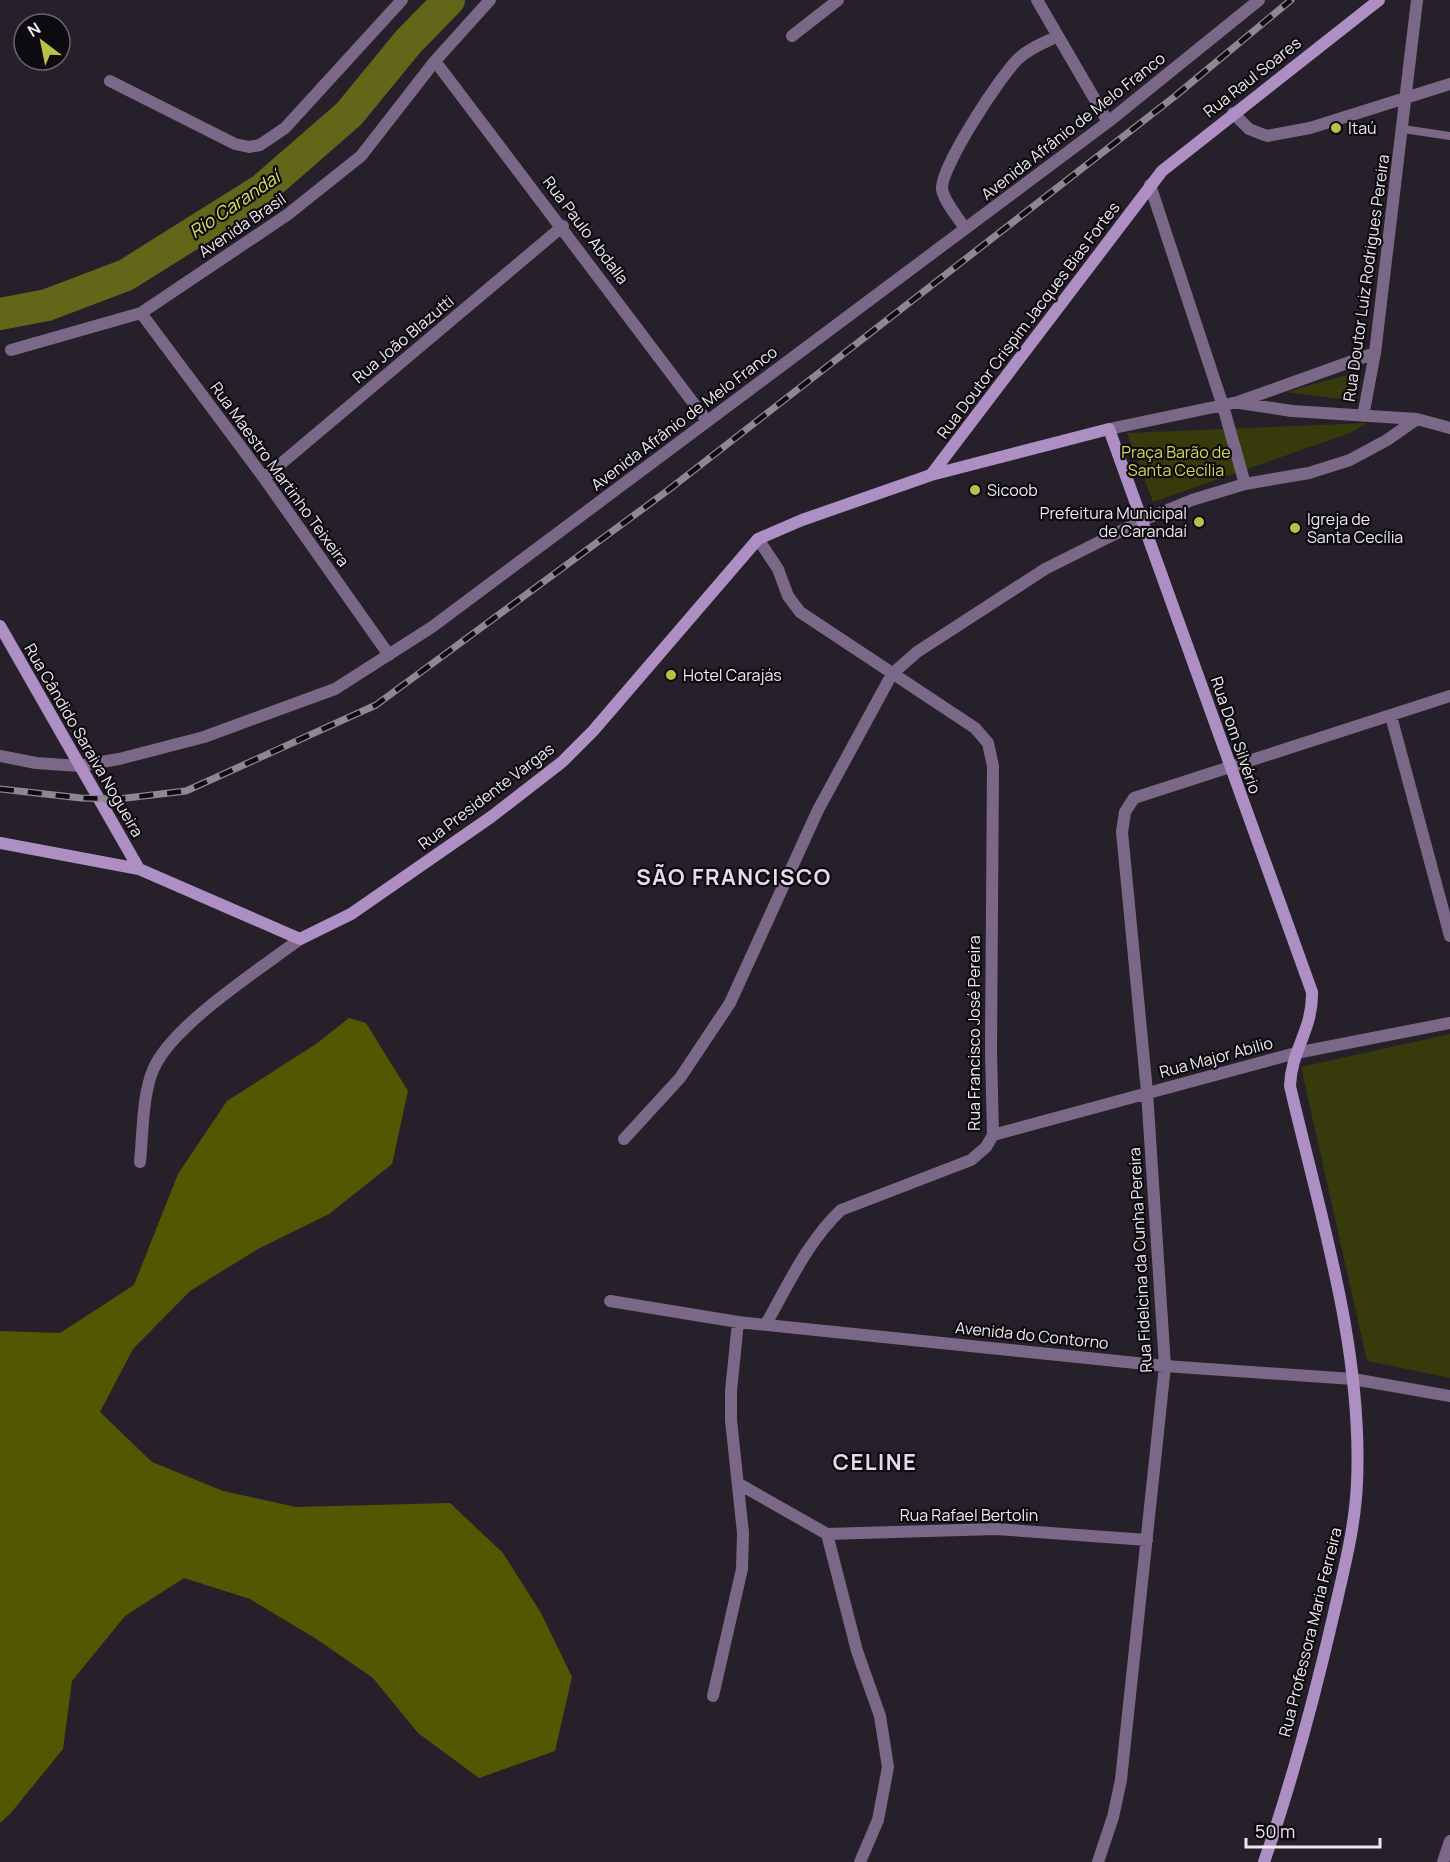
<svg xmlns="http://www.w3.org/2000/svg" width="1450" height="1862" font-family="Manrope,sans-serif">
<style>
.green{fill:#373a0a}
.forest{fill:#535701}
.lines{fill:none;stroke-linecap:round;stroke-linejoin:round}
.river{stroke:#616619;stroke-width:32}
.lane{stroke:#7b6889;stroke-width:8}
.street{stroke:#7b6889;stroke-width:12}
.secondary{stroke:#ae8fc4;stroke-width:12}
.rail-casing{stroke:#8d8891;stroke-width:7}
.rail{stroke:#0e0b10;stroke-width:4.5;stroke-dasharray:14;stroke-linecap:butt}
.poi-dot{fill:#b8c147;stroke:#0e0b10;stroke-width:2}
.labels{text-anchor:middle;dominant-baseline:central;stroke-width:4.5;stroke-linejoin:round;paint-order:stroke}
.street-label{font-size:16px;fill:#ede9f1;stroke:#0e0b10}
.poi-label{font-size:16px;fill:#ede9f1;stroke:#0e0b10;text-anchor:start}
.park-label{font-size:16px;fill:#d0da59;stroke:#0e0b10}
.water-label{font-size:18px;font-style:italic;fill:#d8e262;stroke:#0e0b10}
.district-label{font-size:22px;font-weight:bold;letter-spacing:1.5px;fill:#e5dceb;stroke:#0e0b10}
</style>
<rect width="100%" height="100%" fill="#26202b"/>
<path class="green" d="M1357,372l-1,29 -70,-9z
M1367,423l-17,10 -197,69 -26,-69z
M1450,1034v344l-83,-17 -66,-294z"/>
<path class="forest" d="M349,1018l17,5 42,68 -16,73 -63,50 -71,35 -68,42 -57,58 -33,63 52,50 71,29 73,16 154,-4 53,50 38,60 31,64 -17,74 -76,27 -61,-45 -45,-55 -55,-38 -68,-41 -66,-21 -59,38 -53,65 -9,68 -53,65 -10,9v-492l60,2 74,-48 44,-111 49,-73 89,-57z"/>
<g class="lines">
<path class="river" d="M0,314l47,-9 79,-30 137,-86 86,-75 59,-72 41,-42"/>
<path class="lane" d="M1403,129l47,7"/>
<path class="street" d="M1037,0l71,122
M792,36l46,-36
M435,61l272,360
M110,81l125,63 14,3 11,-2 25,-17 117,-128
M1233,113l16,16 18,7 43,-8 140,-44
M1150,185l73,221 22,78
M965,229c-6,-11 -21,-27 -23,-40 -2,-21 59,-114 76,-130 11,-11 26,-16 40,-23
M141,313l123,165 125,177
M11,350l130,-37 146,-98 74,-59 74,-95 55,-61
M1239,403l53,8 125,8 33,9
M1363,416l12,-63 42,-353
M1109,429l129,-27 137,-49
M264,478l299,-252
M758,539l20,30 10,27 12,16 175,116 13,15 5,23 -2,285 2,84 -7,12 -15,13 -130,50c-33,31 -53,75 -75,114
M1391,716l59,220
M0,756l36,7 43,3 40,-7 85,-22 131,-48 97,-62 676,-505 151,-122
M993,1135l303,-82 154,-30
M624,1139l56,-61 50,-75 88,-193 74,-136 25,-22 128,-83 98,-49 49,-20 53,-16 64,-11 41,-13 37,-20 30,-21
M140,1162c3,-29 2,-65 13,-92 18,-44 107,-101 147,-131
M610,1301l128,21 427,44 188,13 97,17
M739,1484l88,50 30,117 23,65 8,51 -10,53 -18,42
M827,1534l169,-5 151,11
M713,1696l29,-127 1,-36 -12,-113v-29l7,-69
M1098,1862l15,-45 8,-37 44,-414 -18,-274 -25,-260 3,-20 9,-14 316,-102
M1443,1862l7,-21"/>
<path class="secondary" d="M931,475l231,-304 217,-171
M0,626l139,243
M0,843l139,26 161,70 51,-25 140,-97 71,-55 31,-31 165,-192 44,-19 129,-45 178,-46 203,563c1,38 -21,58 -22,94 30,129 73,263 67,397 -2,46 -14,90 -24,134 -19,82 -41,165 -69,245"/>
<defs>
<path id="rail" d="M0,789l81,9 37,1 68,-8 190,-86 291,-214 507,-394 117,-97"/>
</defs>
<use href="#rail" class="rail-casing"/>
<use href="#rail" class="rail"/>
</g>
<g class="poi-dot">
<circle cx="1336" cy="128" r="6"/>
<circle cx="975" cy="490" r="6"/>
<circle cx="1199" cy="522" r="6"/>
<circle cx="1295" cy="528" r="6"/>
<circle cx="671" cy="675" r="6"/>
</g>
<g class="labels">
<g class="street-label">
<text transform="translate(1252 77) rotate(-38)">Rua Raul Soares</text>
<text transform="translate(1073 126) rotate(-38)">Avenida Afrânio de Melo Franco</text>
<text transform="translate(242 225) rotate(-34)">Avenida Brasil</text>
<text transform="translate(586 230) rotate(53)">Rua Paulo Abdalla</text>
<text transform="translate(1366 278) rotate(-82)">Rua Doutor Luiz Rodrigues Pereira</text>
<text transform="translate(1028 320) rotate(-53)">Rua Doutor Crispim Jacques Bias Fortes</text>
<text transform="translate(403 339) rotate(-40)">Rua João Blazutti</text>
<text transform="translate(684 418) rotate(-37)">Avenida Afrânio de Melo Franco</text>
<text transform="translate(280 474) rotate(54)">Rua Maestro Martinho Teixeira</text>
<text transform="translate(1236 735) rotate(71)">Rua Dom Silvério</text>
<text transform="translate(84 740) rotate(60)">Rua Cândido Saraiva Nogueira</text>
<text transform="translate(486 796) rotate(-37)">Rua Presidente Vargas</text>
<text transform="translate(974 1033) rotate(-90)">Rua Francisco José Pereira</text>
<text transform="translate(1216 1057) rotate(-15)">Rua Major Abilio</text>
<text transform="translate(1140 1260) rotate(-93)">Rua Fidelcina da Cunha Pereira</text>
<text transform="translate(1032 1335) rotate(6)">Avenida do Contorno</text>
<text x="969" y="1515">Rua Rafael Bertolin</text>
<text transform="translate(1310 1632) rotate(-76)">Rua Professora Maria Ferreira</text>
</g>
<g class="poi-label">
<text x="1348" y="128">Itaú</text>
<text x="987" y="490">Sicoob</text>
<text x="1187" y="513" text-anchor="end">Prefeitura Municipal<tspan x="1187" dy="18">de Carandaí</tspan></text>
<text x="1307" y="519">Igreja de<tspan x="1307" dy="18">Santa Cecília</tspan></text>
<text x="683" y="675">Hotel Carajás</text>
</g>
<g class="park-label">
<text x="1176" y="452">Praça Barão de<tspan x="1176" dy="18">Santa Cecília</tspan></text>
</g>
<g class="water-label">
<text transform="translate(234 204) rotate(-34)">Rio Carandaí</text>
</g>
<g class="district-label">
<text x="734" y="877">SÃO FRANCISCO</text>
<text x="875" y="1462">CELINE</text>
</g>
</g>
<g transform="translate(42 42) rotate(328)"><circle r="28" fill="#0e0b10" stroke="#67646a" stroke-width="1.5"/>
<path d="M0-4.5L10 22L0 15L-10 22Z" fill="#b8c147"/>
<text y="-9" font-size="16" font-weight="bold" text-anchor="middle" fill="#ede9f1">N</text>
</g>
<path d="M1246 1838v9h134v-9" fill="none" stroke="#ede9f1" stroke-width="3"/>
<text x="1255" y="1838" font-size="18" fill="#ede9f1" stroke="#0e0b10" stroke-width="4.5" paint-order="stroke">50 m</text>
</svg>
